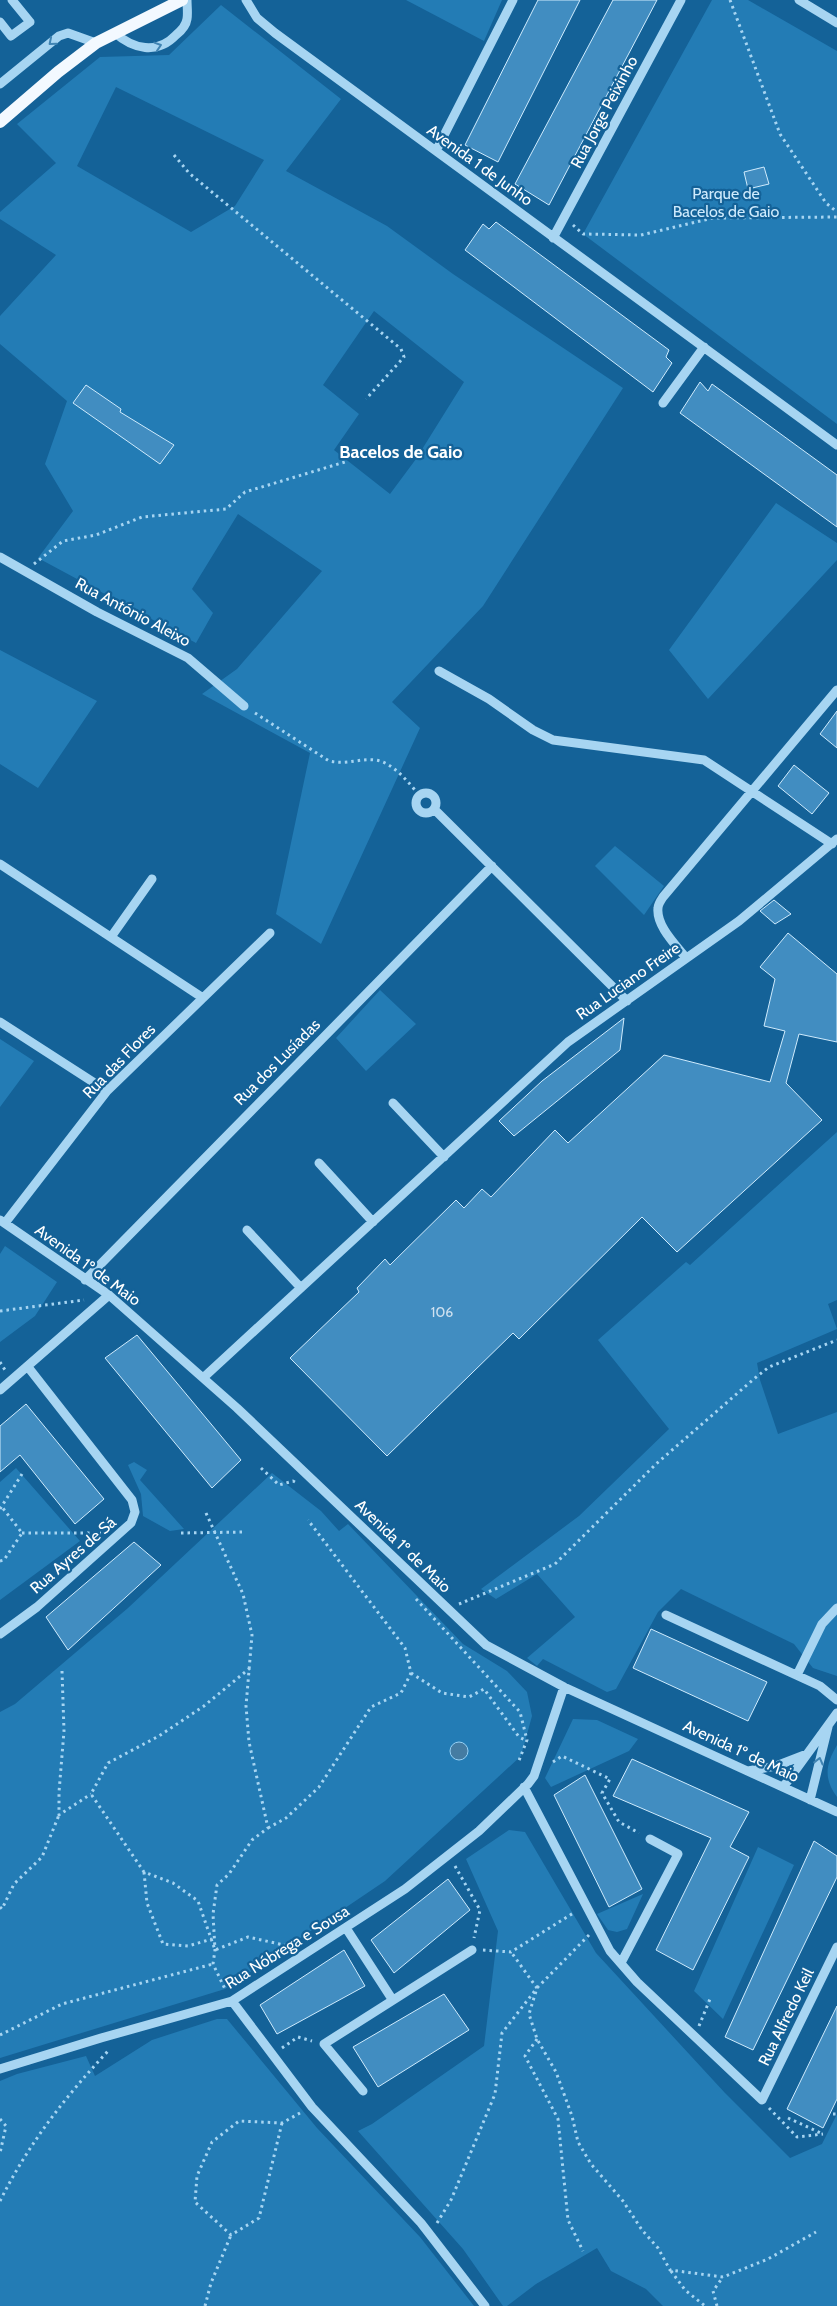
<svg xmlns="http://www.w3.org/2000/svg" width="837" height="2306" font-family="Cabin,sans-serif">
<style>
.green{fill:#237cb5;fill-rule:evenodd}
.water{fill:#457ca2;stroke:#99d2f5}
.building{fill:#418dc1;stroke:#cfebfd}
.lines{fill:none;stroke-linecap:round;stroke-linejoin:round}
.path{stroke:#a7d5f2;stroke-width:3;stroke-dasharray:2.5 4;stroke-linecap:butt}
.minor{stroke:#a7d5f2;stroke-width:9}
.major{stroke:#f3f9ff;stroke-width:12}
.oneway{stroke:#4084b3}
.labels{text-anchor:middle;dominant-baseline:central;stroke-width:4.5;stroke-linejoin:round;paint-order:stroke}
.number-label{font-size:14px;fill:#d0e2f0}
.street-label{font-size:16px;fill:#fff;stroke:#146298}
.park-label{font-size:16px;fill:#cfebfd;stroke:#146298}
.neighbourhood-label{font-size:18px;font-weight:bold;fill:#fff;stroke:#146298}
</style>
<rect width="100%" height="100%" fill="#146298"/>
<path class="green" d="M406,0h96l-18,41z
M712,0h36l89,51v373l-254,-190z
M221,5l120,94 -55,72 101,55 66,48 170,114 -140,218 -91,96 28,26 -99,216 -45,-30 34,-161 -108,-59 35,-25 85,-98 -84,-57 -46,75 21,24 -17,30 -158,-85 35,-47 -28,-47 22,-63 -67,-57v-28l56,-61 -56,-36v-7l56,-49 -39,-39 83,-67 69,-2zM116,87l148,73 -29,46 -44,26 -114,-66zM374,311l90,71 -48,77 -26,35 -56,-44 25,-36 -36,-29z
M776,503l61,40v17l-129,139 -39,-49z
M0,650l97,51 -59,87 -38,-24z
M615,846l49,40 -20,29 -49,-49z
M380,990l36,34 -50,47 -30,-33z
M0,1039l34,22 -34,46z
M837,1132v168l-9,4 9,25 -80,34 3,17 18,54 59,-22v264l-24,-8 -19,-24 -113,-55 -23,23 -42,77 -9,3 -64,-33 -6,7 -10,-8 48,-41 -38,-43 -41,25 -15,-10 98,-73 90,-87 -71,-89 88,-78 4,3z
M5,1246l52,36 -22,34 -35,26v-88z
M134,1462l13,8 -7,10 44,49 -14,2 -27,-15 -2,-22 -13,-29z
M16,1468l64,73 -80,59v-118z
M272,1473l49,38 18,20 9,-7 115,120 44,27 20,21 5,24 -11,40 -136,125 -160,108 -225,69v-346l15,-8 113,-96z
M573,1719l24,1 41,19 -9,12 -78,36 -6,-9z
M837,1745v52c-14,-19 -11,-33 0,-52z
M509,1830l16,2 71,121 129,140 65,65 32,-14 15,-30v192h-174l-17,-17 -35,-18 -14,-23 -61,36 -29,22h-4l-40,-57 -105,-118 14,-7 112,-78 14,-115 -32,-72z
M758,1847l36,18 -71,154 -29,-28z
M643,1894l-16,35 -10,3 -9,-2 -11,-16z
M217,2019h10l90,109 103,109 54,69h-474v-225l17,-7 69,-18 9,20 57,-36z"/>
<path class="water" d="M450 1751a9 9 0 1 1 18 0a9 9 0 1 1-18 0Z"/>
<path class="building" d="M538,0h42l-82,162 -33,-17z
M613,0h44l-108,205 -34,-21z
M764,167l5,17 -21,5 -4,-17z
M496,222l173,128 -3,7 6,6 -19,29 -188,-142 18,-26 6,5z
M700,382l8,9 4,-7 125,91v52l-157,-114z
M86,385l35,24 -1,3 54,33 -14,19 -87,-61z
M837,711v37l-17,-14z
M794,765l35,28 -17,21 -34,-28z
M774,900l17,14 -16,10 -15,-13z
M788,933l49,41v68l-38,-8 -13,49 36,37 -145,132 -35,-35 -123,122 -6,-6 -126,123 -97,-98 69,-66 -2,-4 28,-29 5,6 66,-65 8,8 18,-19 9,8 64,-67 13,13 96,-88 106,27 15,-51 -21,-5 11,-47 -15,-12z
M624,1018l-4,32 -106,86 -15,-15 43,-40z
M137,1335l104,125 -29,28 -107,-130z
M26,1404l78,95 -29,25 -55,-69 -20,17v-46z
M134,1542l27,23 -93,85 -22,-33z
M651,1629l116,53 -19,39 -115,-53z
M632,1759l117,53 -19,35 19,10 -56,113 -37,-20 55,-112 -98,-42z
M585,1775l57,114 -33,18 -55,-112z
M814,1841l23,15v21l-84,173 -28,-13z
M448,1879l22,31 -76,63 -23,-33z
M344,1950l21,36 -88,48 -17,-29z
M444,1994l25,36 -91,57 -25,-40z
M837,2006v93l-14,29 -36,-19z"/>
<g class="lines">
<path class="path" d="M730,0l50,134 46,69 11,9
M174,155l15,18 212,176 3,8 -38,42
M573,225l10,9 58,1 72,-17 124,-1
M34,564l29,-23 33,-6 46,-18 84,-8 19,-17 100,-30
M255,713l74,48c19,4 31,-3 46,-1 18,2 34,23 45,36
M0,1311l84,-11
M0,1362l5,8
M261,1468l18,17 14,-4 2,1
M0,1509l22,-35
M206,1513l37,81 9,41 -6,71 3,36 19,86 -16,12 -23,34 -12,11 -4,29 2,36 -2,14 12,25
M22,1533h79
M181,1533l65,-1
M0,1561l4,-1 18,-27 -20,-26
M416,1599l104,113 7,28 -9,23
M459,1604l96,-40 101,-100 99,-86 14,-11 68,-27
M250,1668l-46,38 -45,30 -51,27 -17,31 53,78 29,11 25,18 17,49 33,-13 45,10
M62,1671l2,60 -5,61v23l32,-21
M411,1673l31,20 27,4 15,-8 35,48 8,4
M553,1762l9,-6 48,23 -8,14 17,29 20,11
M268,1828l18,-10 33,-31 52,-80 30,-14 10,-20 -6,-25 -97,-128
M455,1866l25,44 -6,28
M144,1872l3,31 16,41 25,2 24,-7
M0,1907l2,2 12,-25 28,-27 17,-42
M589,1935l-52,53 -8,26 8,25 19,33 16,44 6,26 13,22 32,37 19,29 16,18 12,22 53,7 45,-18 48,-27
M483,1950l28,2 64,-40
M699,2026l11,-27
M0,2035l62,-31 151,-40
M537,2039l-12,17 33,63 10,101 15,31
M282,2048l16,-11 14,4
M769,2108l28,29 26,-3
M833,2114h4
M788,2118l35,16
M0,2119l6,7 -6,27
M282,2123l-23,95 -28,17 -36,-33 2,-26 15,-34 27,-21 43,2 18,-10
M0,2201c29,-58 65,-104 109,-151
M437,2223l14,-23 44,-106 7,-61 35,-45 -26,-36
M671,2271l14,19 20,16
M205,2306l6,-23 20,-48
M717,2306l-4,-15 10,-14"/>
<path class="minor" d="M246,0l11,18 18,15 562,412
M799,0l38,23
M0,22l11,14 19,-14 -18,-22
M115,33c18,16 42,22 61,2 5,-4 10,-9 11,-16 1,-5 0,-13 0,-19
M0,84l59,-48 9,-3 28,10
M436,151l77,-151
M553,238l128,-238
M663,403l41,-56
M0,557l97,55 91,46 56,48
M439,671l50,28 44,31 20,10 151,20 128,84
M416 803a10 10 0 1 1 20 0a10 10 0 1 1-20 0Z
M434,809l193,192
M0,864l203,134
M111,937l41,-58
M686,958c-10,-13 -30,-32 -28,-50 0,-3 3,-8 5,-11l174,-207
M0,1022l107,69
M393,1103l51,54
M319,1163l54,59
M0,1220l109,75 128,113 249,237 78,42 273,125
M5,1223l102,-132 163,-158
M247,1230l54,58
M85,1280l407,-414
M203,1378l365,-336 171,-121 98,-82
M0,1390l109,-95
M666,1615l154,71 17,14
M0,1634l37,-27 94,-84 4,-11 -3,-12 -104,-133
M797,1675l25,-51 15,-16
M748,1771l28,-5 31,-12
M784,1786l53,-73
M524,1787l86,164 27,31 125,118 75,-153
M810,1800l18,-73
M346,1928l46,71
M621,1963l57,-109 -28,-15
M232,2001l80,106 109,116 64,83
M0,2069l101,-31 131,-37 173,-112 74,-58 49,-47 6,-8 30,-89
M363,2091l-39,-47 148,-94"/>
<path class="major" d="M0,122l58,-50 38,-29 86,-43"/>
</g>
<defs><path id="oneway-chevron" d="M-2-3.5L2.5 0L-2 3.5" fill="none" stroke-width="1.6" stroke-linecap="round" stroke-linejoin="round" transform="scale(1.25)"/></defs>
<g class="oneway">
<use href="#oneway-chevron" transform="translate(52 42) rotate(140)"/>
<use href="#oneway-chevron" transform="translate(158 46) rotate(-18)"/>
<use href="#oneway-chevron" transform="translate(819 1761) rotate(-76)"/>
</g>
<g class="labels">
<g class="number-label">
<text x="442" y="1312">106</text>
</g>
<g class="street-label">
<text transform="translate(604 112) rotate(-62)">Rua Jorge Peixinho</text>
<text transform="translate(480 165) rotate(36)">Avenida 1 de Junho</text>
<text transform="translate(133 612) rotate(28)">Rua António Aleixo</text>
<text transform="translate(628 981) rotate(-35)">Rua Luciano Freire</text>
<text transform="translate(119 1061) rotate(-46)">Rua das Flores</text>
<text transform="translate(277 1062) rotate(-45)">Rua dos Lusíadas</text>
<text transform="translate(88 1265) rotate(36)">Avenida 1º de Maio</text>
<text transform="translate(403 1546) rotate(44)">Avenida 1º de Maio</text>
<text transform="translate(73 1555) rotate(-41)">Rua Ayres de Sá</text>
<text transform="translate(741 1751) rotate(25)">Avenida 1º de Maio</text>
<text transform="translate(287 1947) rotate(-32)">Rua Nóbrega e Sousa</text>
<text transform="translate(786 2017) rotate(-64)">Rua Alfredo Keil</text>
</g>
<g class="park-label">
<text x="726" y="193">Parque de<tspan x="726" dy="18">Bacelos de Gaio</tspan></text>
</g>
<g class="neighbourhood-label">
<text x="401" y="452">Bacelos de Gaio</text>
</g>
</g>
</svg>
